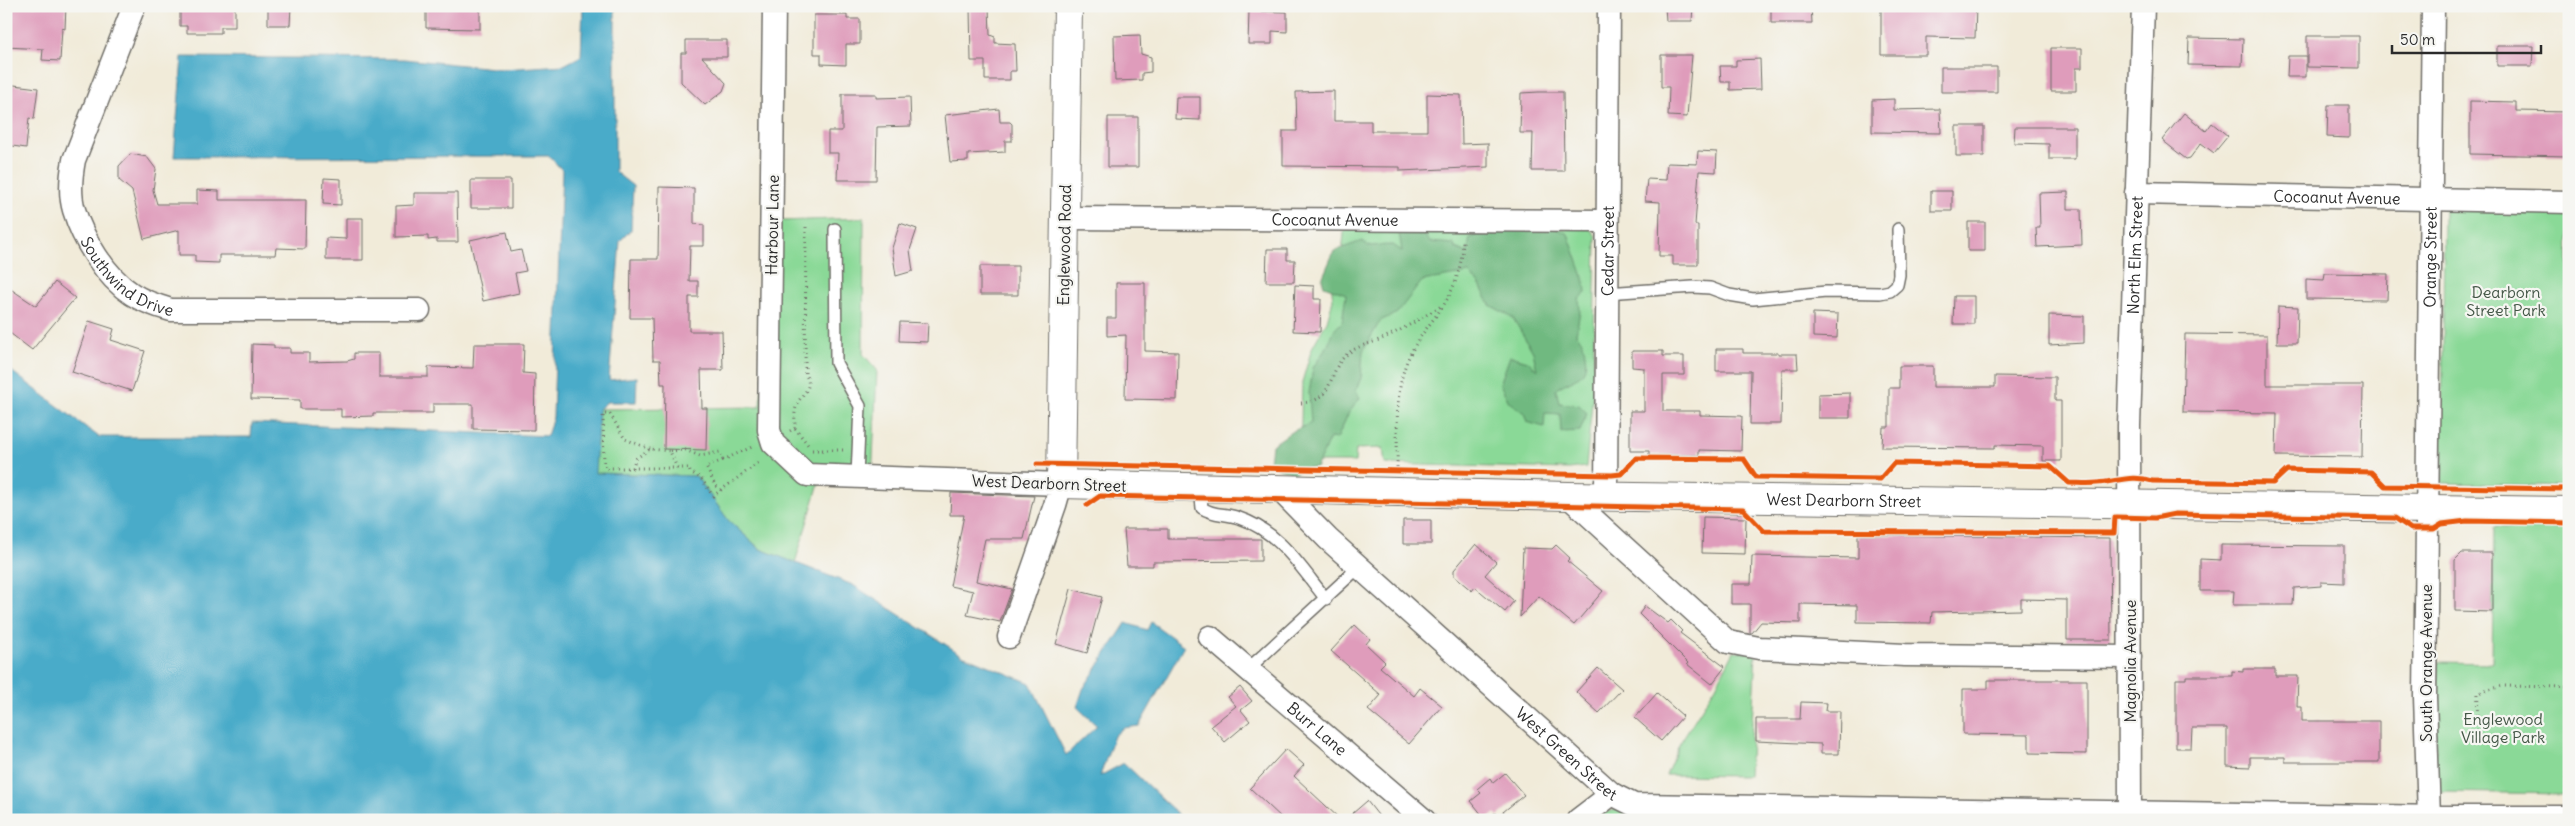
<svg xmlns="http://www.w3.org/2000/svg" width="2575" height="826" font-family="Delius,sans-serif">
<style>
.green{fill:#8ad997;stroke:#5a8261}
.forest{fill:#6fb980;stroke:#4d7256}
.water{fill:#4aabc9;stroke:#3a6b7a}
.building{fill:#df9cbb}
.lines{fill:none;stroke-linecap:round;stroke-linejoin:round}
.service-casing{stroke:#706e68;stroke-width:14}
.minor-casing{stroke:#706e68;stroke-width:25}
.tertiary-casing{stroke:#706e68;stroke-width:30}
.path{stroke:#706e68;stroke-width:3;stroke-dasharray:1 4;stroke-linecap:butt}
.service{stroke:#fff;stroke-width:11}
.minor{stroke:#fff;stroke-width:22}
.tertiary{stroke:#fff;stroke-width:28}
.cycleway-casing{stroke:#f6f6f2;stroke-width:8}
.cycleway{stroke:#e8590c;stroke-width:5}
.labels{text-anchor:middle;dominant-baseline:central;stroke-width:4.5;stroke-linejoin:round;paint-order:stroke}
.street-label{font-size:16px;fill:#2b2b2b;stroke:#f6f6f2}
.park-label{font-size:16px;fill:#435646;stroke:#f6f6f2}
</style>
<rect width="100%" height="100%" fill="#f6f6f2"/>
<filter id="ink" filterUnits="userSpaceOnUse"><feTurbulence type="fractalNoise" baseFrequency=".02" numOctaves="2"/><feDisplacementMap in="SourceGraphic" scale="10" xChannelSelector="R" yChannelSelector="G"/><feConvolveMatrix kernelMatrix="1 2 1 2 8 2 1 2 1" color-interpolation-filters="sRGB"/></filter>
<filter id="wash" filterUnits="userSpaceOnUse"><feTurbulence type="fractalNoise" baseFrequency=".0096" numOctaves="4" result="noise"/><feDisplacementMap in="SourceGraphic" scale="20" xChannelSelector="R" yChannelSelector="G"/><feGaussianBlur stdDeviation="1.12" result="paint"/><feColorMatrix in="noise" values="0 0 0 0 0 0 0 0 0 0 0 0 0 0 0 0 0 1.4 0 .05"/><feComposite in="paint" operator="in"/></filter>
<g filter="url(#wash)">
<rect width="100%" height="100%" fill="#f1ebd9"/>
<path class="green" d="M2444,210l125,2 -2,274 -125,-3z
M864,218l-1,136 14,16 -5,110h-52l-25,83 -35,-14 -31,-28 -33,-45 -102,-3 5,-64 161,-2 20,-186z
M1345,224l245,5 6,7 -3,157 -7,74 -17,2 -184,-5 -2,-16 -27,1 -1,13h-55l2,-80 10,-34 15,-27 6,-22 -2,-15 11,-31z
M2494,527l75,2v265l-134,-2 3,-130 54,1z
M1734,651l22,2 -7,123 -83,-1 14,-32 36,-57z
M1622,808l78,5v7h-104l8,-7z"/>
<path class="forest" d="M1501,223h45l22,11 17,48 1,11 -7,6 1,12 -4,23c7,6 8,11 9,20 4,25 -11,23 -29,35l3,14 20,2 8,8 -7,18 -19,1 -1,-18 -15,-1 -1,14 -17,-5 -3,-9 -15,-11 -9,-18 10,-28 18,5 9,9 -4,-18 -20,-34 -23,-13 -10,-20 -11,-12 -47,8 -25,32 -17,8 -17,30 -2,27 -5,12 4,8 -12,16 -11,25 -7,-1 -14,30h-13l-9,6 -16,-6 -8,-6 2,-17 19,-13 20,-9 -2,-30 4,-25 15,-23 6,-15 8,-8 4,-28 -22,-8 -2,-7 12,-28 28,-10 6,5 25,-1 9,6 -3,-18 12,-9 13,10 5,8 25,2 1,4 12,5 3,-15z"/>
<path class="water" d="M583,6h32v166l18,14 -2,44 -11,11 -11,139 28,-3 -1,25h-29l-8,7 -4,64 101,3 33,45 31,28 93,36 109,70 68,28 36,72 31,-29 -20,-19 6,-18 43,-66 21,7 4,-8 33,24 -45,80 -16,2 -9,8 -14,40 24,-13 60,57h-1178v-453l93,70h152l1,-14 295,13 6,-19 9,-247 -13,-14 -375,1 8,-100 222,2 99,10 61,-4 17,-9z"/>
<g id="blocks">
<path class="building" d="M6,6h60l-1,23 -3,-1 -2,33 -18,-1 1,-11 -37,-2z
M180,6h55v21h-14v6h-34v-7h-7z
M268,6h23l-1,19h-22z
M426,6h54v23l-54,-1z
M1665,6h28l-1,15h-26z
M1771,6h40l1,17h-41z
M1881,6h95l-1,32 -49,-1v18h-45z
M970,7h19l1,28 5,2v6l20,1 1,27h-6v9h-25v-19h-14z
M1249,11l38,1v20l-15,-1v13h-24z
M814,15h33v4h13v25h-14v21l-25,-1v-10h-7z
M1140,35l1,19 10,3v15l-9,1v7l-27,1 -1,-45z
M2307,36h52v32l-52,-1z
M2189,38l54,1 -1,27 -54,-1z
M686,40h41v17h-25l24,26 -3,8 -18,14 -24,-23v-29h5z
M2497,46h36l-1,20h-35z
M2051,48h31v20h-6v23h-25z
M1661,55h31l-5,62 -19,-1 1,-29h-8z
M2288,56h18v21h-19z
M1760,59l1,30 -31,1v-8h-9l-1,-16h16v-6z
M1941,67h56v25h-56z
M6,84l32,4 -4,31 -5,-1 -3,30 -20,-3z
M1334,91v30h37v10h56v-37l34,1 1,49 26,-1v24l-88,4v-4l-117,-1v-35h14l-1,-39z
M1539,92h24l1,79h-32l1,-38h-13l1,-40z
M842,94h34v4l34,-1 1,29 -34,1 -1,53h-39l1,-27h-10v-22h14z
M1176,97h24v23l-25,-1z
M1894,99v11l46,-1 1,24 -69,-1v-32z
M2470,101l46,1v9l53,1v44l-99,-2z
M2328,105h21v33l-22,-1z
M999,109l1,13h10l2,2v17h-7v11l-37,2v7l-18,1 -5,-47z
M2184,113l22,18 6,-8 16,13 -14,17 -13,-10 -11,15 -4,1 -24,-19z
M1108,117h30v50h-30z
M1956,126h28v30h-28z
M2015,127h60v32h-26v-15l-35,-1z
M1698,151l19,1 -1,20 -17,-1 -4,54h3v40h-25v-9h-14l1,-54 -15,-1 2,-22 19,1 1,-17 30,1z
M130,154l17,3 9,12 -3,21 4,14h40v-14l22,1v9h87l-1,49 -29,-1 -1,7h-56v8l-24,-1v-7h-16v-25l-35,9 -12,-48 -13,-11v-14z
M324,178l17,1v26l-18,-1z
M471,180h40v28h-40z
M659,187l35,1v36l10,1v21h-14l-1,35h9v16h-9v34h33l1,39h-22l1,38h5l-1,42 -42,-1 1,-65h-4l-1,-24h-7l-1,-42h-22l1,-59h27z
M1931,191h21v20h-21z
M2068,192v17h13l1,36 -45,2 -1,-19h4l-1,-35z
M414,193h43l1,49h-21v-3l-9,1v-4l-32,1v-31l18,-1z
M346,218h17v42h-37v-22l20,1z
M1968,222h17v29h-17z
M900,223l17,6 -7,21 3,21 -17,5 -4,-28z
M507,232l4,20 10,-2 5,21 -11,2 4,20 -36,8 -13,-61z
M1267,249h20v11h8l-1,22h-28z
M980,266h38v29h-38z
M2325,273l63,1 -1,26 -81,-1v-20l18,1z
M55,282l20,16 -43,52 -26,-20v-44l30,20z
M1116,283h29v68l33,1 -1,48 -52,-1 1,-64 -19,1v-18h9z
M1295,285l19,1v13h7l-1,33 -27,-1z
M1954,296h20v28h-21z
M2278,306l20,1 -1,36h-20z
M1813,313l25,1 -1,24 -24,-1z
M2049,315l35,1v27l-35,2z
M89,321l25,8 -3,11 34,11 -13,40 -60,-19z
M900,322l28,1 -1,19 -28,-1z
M2185,334l82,1v50h96l-1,72 -86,-1 1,-43 -94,-1z
M252,344l22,1v3h16v5h19v9l38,-1 7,-2v-6h25v24h49v-10l45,1 1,-24h50l-1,29 12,1 -1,56 -61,-1v-25h-40v9h-60v3l-32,1v-8h-41v-9l-49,-1z
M1716,349h27v4h36v1h18l1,15h-16l-1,55h-31l1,-53h-35z
M1632,351h31v5h21v19h-21v36h37v4l42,1 -1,35 -42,-1v5h-50v-4h-19v-40h14v-43l-12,-1z
M1899,366h34v21h62v-11l60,1v24h6v60h-18v-15l-48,-1v3l-113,-1 1,-20h6v-39h10z
M1850,393v25h-32v-24z
M951,493l83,3 -10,43h-39l-9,42 36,8 -12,33 -33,-7 6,-24 -23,-5 14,-71h-14z
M1703,517l43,1 -1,36 -43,-1z
M1403,520h28v24h-28z
M1124,529h44v10h93v22l-108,1v4h-26z
M1858,535l252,3 1,102h-44v-40l-46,-1v11l-89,2 -1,11 -74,-1v-17l-57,-1v19l-39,-1 -9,11h-2v-29h-19v-20h20l1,-28 106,2z
M1476,544l20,18 -11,13 29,26 -9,11 -30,-25 -3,4 -18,-15v-6z
M1556,545l14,13 -3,3 36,30 -29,34 -35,-29 -19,21 3,-69 29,1z
M2221,545l123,1v37l-23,-1v4l-27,2 -1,17h-60l1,-14h-34v-32l21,1z
M2462,553h30v59l-37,-1v-51z
M1071,589l31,8 -15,56 -31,-9z
M1645,606l23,17 3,-3 11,11 -2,2 45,34 -13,17 -25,-20 1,-1 -49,-49z
M1355,625l15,14 -4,5 19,18 -5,5 34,29 6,-8 22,18 -33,38 -41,-34 13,-15 -50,-44z
M1598,668l24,21 -23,24 -23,-21z
M2243,669h32v7h23l-1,31h5v14h77v41h-94v-5h-35v10l-23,-1v-38h-35l-1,20h-15v-69h10v-3h46v-5l11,1z
M1988,680h99v74l-58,-1v-18l-66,-1v-45h25z
M1240,687l12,14 -11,9 9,11 -25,21 -14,-16 25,-20 -8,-9z
M1657,693l26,23 -22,25 -26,-23z
M1801,702l26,1 -1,8h14l-1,43h-18v-10l-65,-3v-22h44z
M1286,749l18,16 -10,11 47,44h-57l-34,-32z
M1505,773l19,22 -26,21 -3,-3 -9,7 -15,-19 10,-8 -4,-4 13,-11 3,5z
M1367,801l15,19h-37z"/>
</g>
</g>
<g filter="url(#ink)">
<use href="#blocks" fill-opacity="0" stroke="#706e68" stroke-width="1"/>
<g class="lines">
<defs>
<path id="service" d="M835,229l1,134 24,43 -3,70
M1606,293l87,-6 17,1 19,7 24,4 73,-7 54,1 10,-2 7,-6 2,-10 -1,-46
M1200,487l2,21c12,8 24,5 37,10 40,13 62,50 87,81
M1248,669l111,-102"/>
<g id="minor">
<path id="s1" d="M134,6l-60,154c-3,16 -5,34 0,50 9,30 32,67 58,84 12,8 25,12 39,16h248"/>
<path d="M774,6l-5,424 4,13 34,32 254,9 -6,21 -46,132"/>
<path id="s2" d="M2136,193l433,9"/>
<path id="s3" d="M1064,218l543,3"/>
<path id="s4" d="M1279,489l49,50 284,255 22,11 809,12h126"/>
<path d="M1568,496l160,146 31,6 146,7 225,2"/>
<path id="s5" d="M1606,496l3,-490"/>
<path id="s6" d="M1210,637l214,183"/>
<path id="s7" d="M2429,817l-4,-120 8,-691"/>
<path d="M1578,820l34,-26"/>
<path id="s8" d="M2130,820l-1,-394 14,-420"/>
</g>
<g id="tertiary">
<path id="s9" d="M1068,6l-7,478 507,12 1001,15"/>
</g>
</defs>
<use href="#service" class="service-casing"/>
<use href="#minor" class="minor-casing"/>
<use href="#tertiary" class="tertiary-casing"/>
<path class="path" d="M1301,403c34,-2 26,-30 44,-47 11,-10 21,-11 34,-16 22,-9 42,-22 62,-34
M795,428l13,17
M790,431l5,-3c0,-8 -1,-14 1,-21 4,-13 19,-18 9,-33l1,-148
M650,449l-25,-10 -15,-25h-7l1,54h85l1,4 11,6 12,18 48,-35
M812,450h31
M670,451l15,-1 15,6 20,-4 3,8 29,-13
M1397,467c1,-33 -3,-71 9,-103 8,-22 24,-39 37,-58 13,-20 19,-41 20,-65
M633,468l2,-9 15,-10 20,2 7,17
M721,490l-6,-5 -9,-18 17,-7
M2476,745l2,-52 24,-7 67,1
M2566,794l3,-45"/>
<use href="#service" class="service"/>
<use href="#minor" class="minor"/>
<use href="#tertiary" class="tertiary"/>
<defs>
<path id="cycleway" d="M1037,464l575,11 9,-1 15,-16 108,1 12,18 124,2 14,-16 156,3 19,17c9,0 19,1 28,0 19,-1 36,-9 55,-2l121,2 14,-13 84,2 14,14 184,3
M1087,505l13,-9 643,13 21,22 350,2 1,-16 40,1 20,-4 220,4 16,11h23l8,-5 25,-3 102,2"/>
</defs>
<use href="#cycleway" class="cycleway-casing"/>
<use href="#cycleway" class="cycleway"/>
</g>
</g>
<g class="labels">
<g class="street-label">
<text stroke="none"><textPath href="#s2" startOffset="201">Cocoanut Avenue</textPath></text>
<text stroke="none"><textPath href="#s3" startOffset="271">Cocoanut Avenue</textPath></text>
<text transform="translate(772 225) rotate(-89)">Harbour Lane</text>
<text transform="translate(1064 245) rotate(-89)">Englewood Road</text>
<text stroke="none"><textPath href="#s5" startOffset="245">Cedar Street</textPath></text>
<text stroke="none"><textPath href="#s8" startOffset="565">North Elm Street</textPath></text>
<text stroke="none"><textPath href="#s7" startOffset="560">Orange Street</textPath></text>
<text stroke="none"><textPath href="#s1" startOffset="305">Southwind Drive</textPath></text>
<text transform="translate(1049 483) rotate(2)">West Dearborn Street</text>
<text stroke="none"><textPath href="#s9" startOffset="1261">West Dearborn Street</textPath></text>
<text transform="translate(2130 661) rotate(-90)">Magnolia Avenue</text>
<text transform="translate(2426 663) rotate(-90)">South Orange Avenue</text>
<text stroke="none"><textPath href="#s6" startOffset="141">Burr Lane</textPath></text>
<text stroke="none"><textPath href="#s4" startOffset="391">West Green Street</textPath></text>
</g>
<g class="park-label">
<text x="2506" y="292">Dearborn<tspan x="2506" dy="18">Street Park</tspan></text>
<text x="2503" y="719">Englewood<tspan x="2503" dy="18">Village Park</tspan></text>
</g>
</g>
<rect width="2575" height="826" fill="none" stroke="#f6f6f2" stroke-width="25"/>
<path d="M2392 45v8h149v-8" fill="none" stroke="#2b2b2b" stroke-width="2.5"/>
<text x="2400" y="45" font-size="15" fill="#2b2b2b" stroke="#f6f6f2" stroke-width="4" paint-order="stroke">50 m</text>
</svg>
